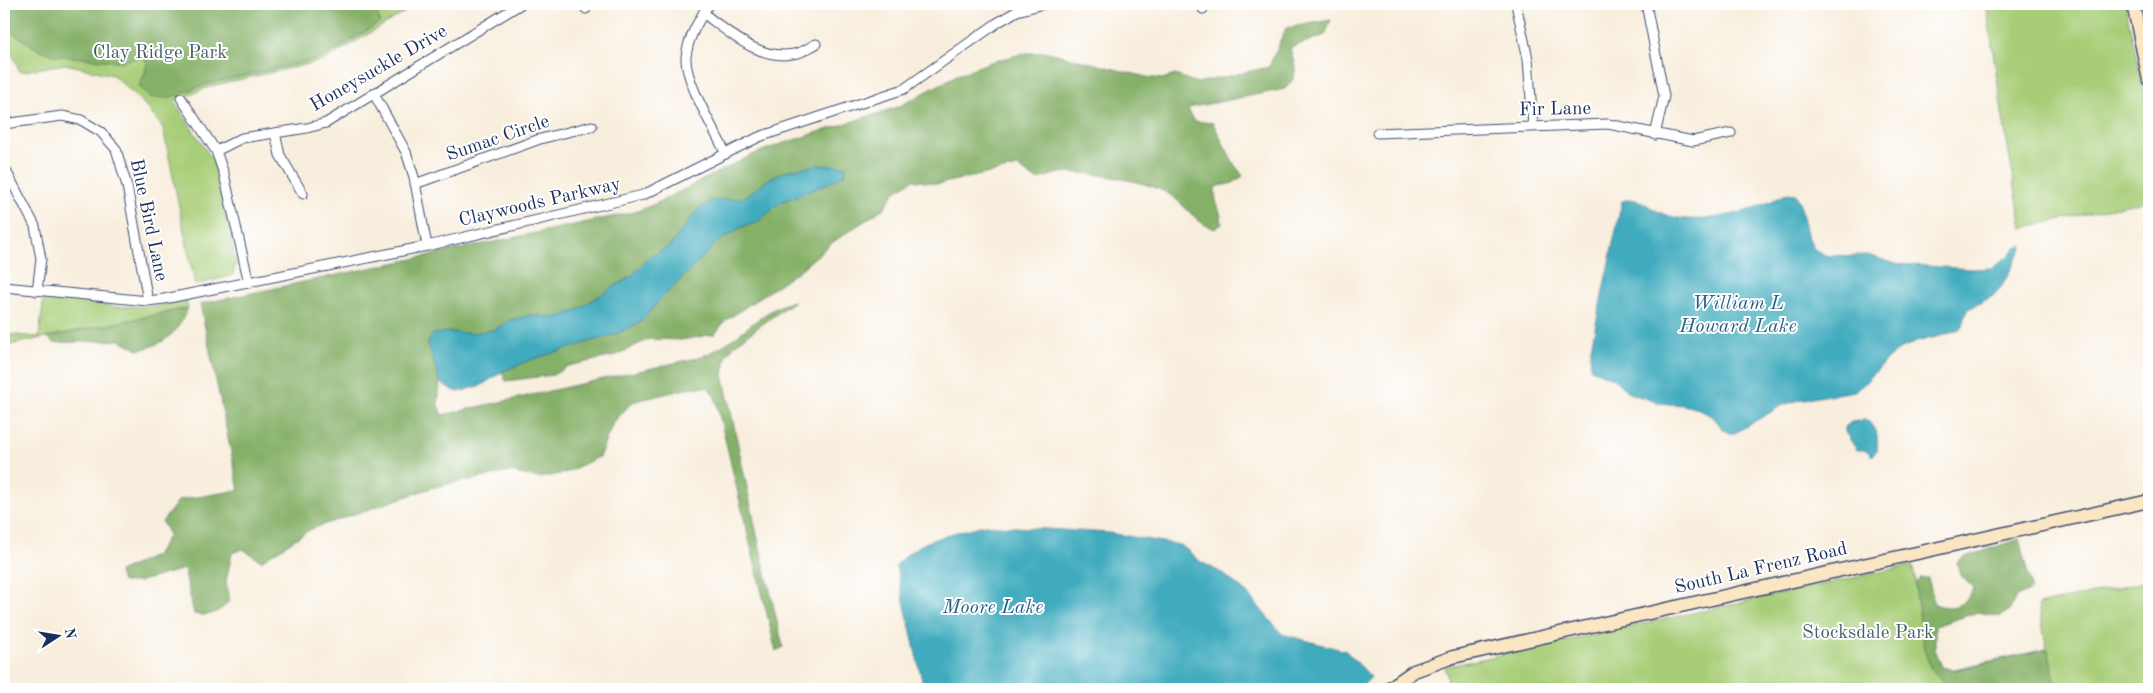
<svg xmlns="http://www.w3.org/2000/svg" width="2153" height="693" font-family="'Old Standard TT',serif">
<style>
.green{fill:#a7cd77;stroke:#617e6a}
.forest{fill:#85b068;stroke:#507063}
.water{fill:#3fabbe;stroke:#2d6d8e}
.lines{fill:none;stroke-linecap:round;stroke-linejoin:round}
.street-casing{stroke:#3c4c71;stroke-width:11}
.secondary-casing{stroke:#3c4c71;stroke-width:15}
.street{stroke:#fff;stroke-width:9}
.secondary{stroke:#fbe6c4;stroke-width:12}
.labels{text-anchor:middle;dominant-baseline:central;stroke-width:4;stroke-linejoin:round;paint-order:stroke}
.park-label{font-size:19px;fill:#455e66;stroke:#fff}
.street-label{font-size:19px;fill:#1b2f5e;stroke:#fff}
.water-label{font-size:20px;font-style:italic;fill:#296184;stroke:#fff}
</style>
<rect width="100%" height="100%" fill="#fff"/>
<filter id="ink" filterUnits="userSpaceOnUse"><feTurbulence type="fractalNoise" baseFrequency=".02" numOctaves="2"/><feDisplacementMap in="SourceGraphic" scale="10" xChannelSelector="R" yChannelSelector="G"/><feConvolveMatrix kernelMatrix="1 2 1 2 8 2 1 2 1" color-interpolation-filters="sRGB"/></filter>
<filter id="wash" filterUnits="userSpaceOnUse"><feTurbulence type="fractalNoise" baseFrequency=".0096" numOctaves="4" result="noise"/><feDisplacementMap in="SourceGraphic" scale="20" xChannelSelector="R" yChannelSelector="G"/><feGaussianBlur stdDeviation="1.12" result="paint"/><feColorMatrix in="noise" values="0 0 0 0 0 0 0 0 0 0 0 0 0 0 0 0 0 1.4 0 .05"/><feComposite in="paint" operator="in"/></filter>
<g filter="url(#wash)">
<rect width="100%" height="100%" fill="#f8eedd"/>
<path class="green" d="M4,4h414l-95,57 -112,25 -37,15 39,60 5,15 18,87 -3,11 -3,2 -35,9 -32,-157 -18,-23 -32,-30 -48,-11 -46,8 -2,-8 -13,-25z
M1986,4h139l24,111v85l-127,28 -20,-115z
M44,296l72,11 40,-1 30,-6 2,8 -184,38v-12l35,3z
M1912,565l23,108 112,-24 -9,-44 111,-24v108h-699l-5,-22z"/>
<path class="forest" d="M4,4h376l-3,10 3,8 -57,36 -116,26 -38,14 -20,-1 -10,-11 6,-13 2,-12 -8,-5 -16,6 -70,-7 -17,-7 -32,-21z
M1331,20l-6,15 -35,13c5,17 10,27 -5,41l-97,19 5,13 20,2 21,41 9,12 -10,7 -18,4c-1,16 6,21 7,37l-7,5c-19,-5 -29,-24 -46,-35 -21,-13 -85,-24 -109,-21 -8,1 -16,5 -23,7l-19,-13 -80,17 -25,-4 -17,11 -12,17 -51,34 -33,28 -75,51 -10,13 -34,6 -32,-1 -35,17 -46,10 -15,9 -47,6 -4,-9 28,-12 85,-26 26,-12 16,-19 62,-62 25,-15 12,-3 25,-21 48,-19 16,-9 1,-8 -57,4 -17,7 -29,22 -32,2 -11,6 -30,39 -22,12 -15,17 -58,36 -19,7 -25,-3 -20,5 -17,10 -21,3 -27,-1 -18,11 12,39 -2,23 4,10 255,-57c8,-3 17,-7 25,-12 25,-15 43,-38 72,-45l-57,42 -10,11 -4,20 34,161 26,112 -7,5 -61,-255 -7,-10h-14l-62,15 -19,21 -14,34 -34,16 -26,5 -29,-6 -76,15 -123,42 -50,32 -18,-12 -11,4 -6,28 3,20c-9,12 -21,16 -35,13l-10,-45 -46,13h-16l-3,-10 37,-17 13,-20 -7,-13 17,-22 60,-10 -39,-186 435,-92 20,-8 99,-50 27,-10 117,-37 59,-32 33,-13 36,-9 22,-1 98,25 16,2 13,-4 22,8 72,-16 17,-39z
M188,308c-10,25 -24,37 -50,42l-18,-10 -67,3 -5,-6z
M2019,539l13,51 -16,7 -6,12 -9,8 -23,-5 -43,14v23l7,18 12,3 94,-21 9,40h-106l-20,-20 -7,-20 -9,-64 5,-7h8l7,26c16,7 33,1 38,-16l-13,-13 -3,-12 5,-5z"/>
<path class="water" d="M819,165l27,1 -1,8 -16,9 -48,19 -25,21 -12,3 -25,15 -62,62 -16,19 -25,12 -86,26 -28,12 -20,13 -23,7 -7,-2 -12,-8 -12,-39 5,-9 13,-2 27,1 21,-3 17,-10 20,-5 25,3 19,-7 58,-36 15,-17 22,-12 30,-39 11,-6 32,-3 29,-21 17,-7z
M1788,193l8,1 4,10 7,30 7,15 13,7 41,-1 28,9 75,5 21,-1 15,-11 9,-9 6,-3v3l-20,38 -9,10 -26,14 -6,18c-18,10 -40,10 -59,20 -19,11 -29,31 -47,43l-56,9 -16,5 -48,28h-6l-6,-4 -9,-11 -15,-9 -17,-4 -23,-2 -30,-10 -16,-15 -22,-9 -1,-17 32,-151c20,-5 23,5 39,12 36,16 94,-2 127,-20z
M1864,420c14,4 14,18 13,30l-5,6 -6,-6h-9l-12,-18v-5l6,-5z
M984,525l125,8 72,12 20,17 21,11 25,20 35,41 64,17 25,26 -11,12h-436l-28,-123c20,-27 57,-32 88,-41z"/>
</g>
<g filter="url(#ink)">
<g class="lines">
<defs>
<path id="street" d="M583,4l3,5
M709,4c-10,16 -21,33 -23,53 -2,23 29,74 40,97
M1199,4l4,5
M1516,4l12,55 5,67
M1646,4l18,92 -9,39
M703,13c27,20 58,50 95,40 6,-2 12,-6 18,-9
M374,94l32,58 8,25 13,69
M181,98l35,53 8,23 25,109
M4,124l58,-8 19,4 20,12 15,17 11,37 21,115
M275,133l5,22 23,39
M1377,133l231,-9 85,17 38,-8
M216,151l26,-13 65,-10 19,-5 195,-119
M4,167l31,59 6,33 -4,32
M415,184l125,-45 52,-13
M4,287l144,14 16,-2 263,-53 216,-51 116,-58 145,-48 93,-66 20,-12 27,-7"/>
<path id="secondary" d="M2133,4l16,76
M1388,689l26,-18 39,-14 696,-156"/>
</defs>
<use href="#street" class="street-casing"/>
<use href="#secondary" class="secondary-casing"/>
<use href="#street" class="street"/>
<use href="#secondary" class="secondary"/>
</g>
</g>
<g class="labels">
<g class="park-label">
<text x="160" y="53">Clay Ridge Park</text>
<text x="1868" y="633">Stocksdale Park</text>
</g>
<g class="street-label">
<text transform="translate(379 69) rotate(-30)">Honeysuckle Drive</text>
<text transform="translate(1555 110) rotate(-1)">Fir Lane</text>
<text transform="translate(498 139) rotate(-19)">Sumac Circle</text>
<text transform="translate(540 203) rotate(-13)">Claywoods Parkway</text>
<text transform="translate(148 220) rotate(78)">Blue Bird Lane</text>
<text transform="translate(1761 569) rotate(-13)">South La Frenz Road</text>
</g>
<g class="water-label">
<text x="1738" y="304">William L<tspan x="1738" dy="23">Howard Lake</tspan></text>
<text x="993" y="608">Moore Lake</text>
</g>
</g>
<rect width="2153" height="693" fill="none" stroke="#fff" stroke-width="20"/>
<g transform="translate(58 636) rotate(78)" stroke="#ffffff" stroke-width="4" paint-order="stroke">
<path d="M0-4L9 19L0 12L-9 19Z" fill="#1b2f5e"/>
<text y="-8" font-size="14" font-weight="bold" text-anchor="middle" fill="#1b2f5e">N</text>
</g>
</svg>
